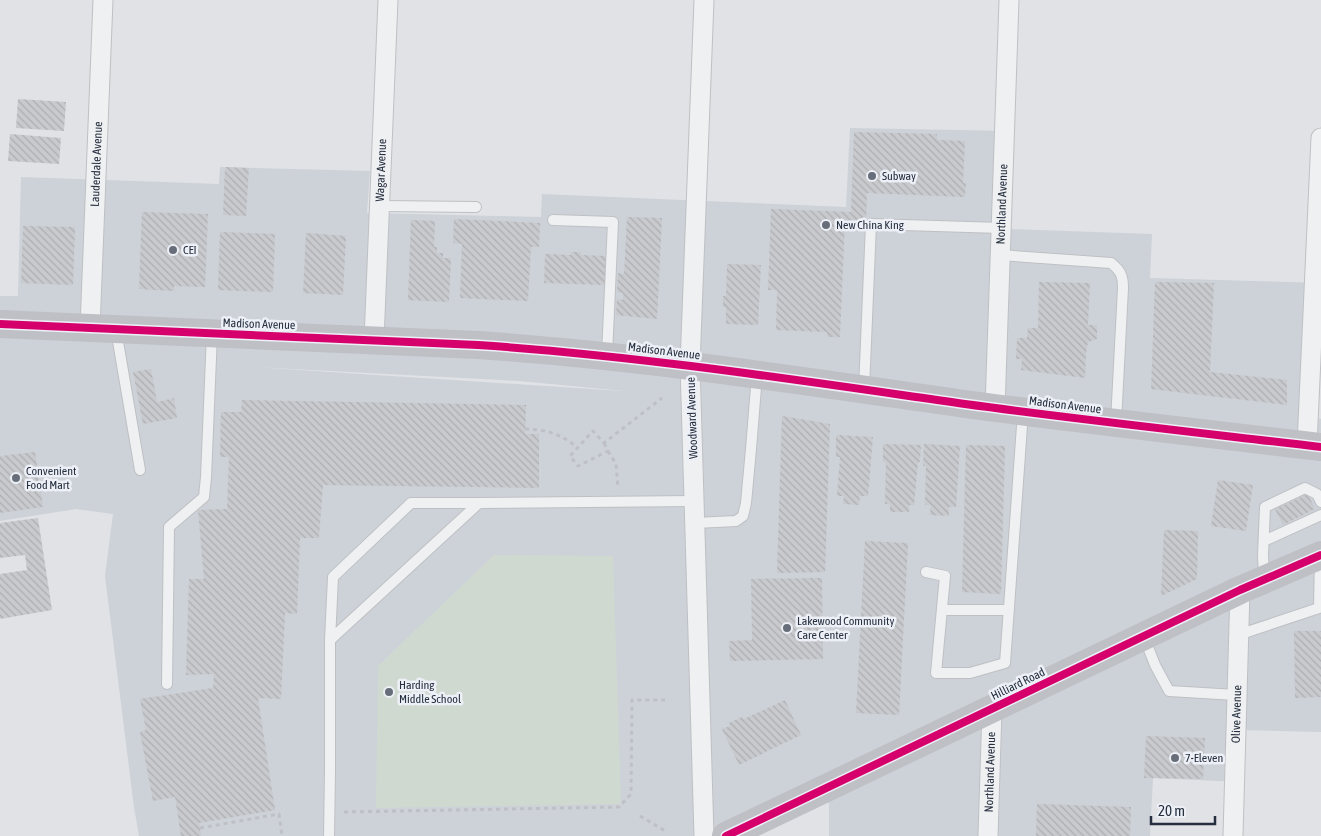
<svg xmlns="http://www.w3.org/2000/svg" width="1321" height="836" font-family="'Asap Condensed',sans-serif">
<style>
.built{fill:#cdd2d9;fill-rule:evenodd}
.pitch{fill:#d0d9d0}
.building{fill:url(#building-back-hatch)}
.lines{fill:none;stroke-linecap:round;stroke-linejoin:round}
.service-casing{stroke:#bec0c3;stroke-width:12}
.minor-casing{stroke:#bec0c3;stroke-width:21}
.path{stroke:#bfc0c5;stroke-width:3;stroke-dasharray:4 4;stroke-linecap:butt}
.service{stroke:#eff0f2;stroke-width:10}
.minor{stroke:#eff0f2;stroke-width:19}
.secondary{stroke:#bec0c5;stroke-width:28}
.cycleway-casing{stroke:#edf0f6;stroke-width:11}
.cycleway{stroke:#d6006c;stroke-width:8}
.poi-dot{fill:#676e79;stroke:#edf0f6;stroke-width:2}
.labels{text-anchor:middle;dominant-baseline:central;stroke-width:5;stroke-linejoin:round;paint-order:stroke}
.street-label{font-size:12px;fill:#262f3f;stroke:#edf0f6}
.poi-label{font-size:12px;fill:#262f3f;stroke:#edf0f6;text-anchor:start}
</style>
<defs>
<pattern id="building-back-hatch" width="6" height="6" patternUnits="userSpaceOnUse" patternTransform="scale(1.25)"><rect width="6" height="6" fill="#c8cacd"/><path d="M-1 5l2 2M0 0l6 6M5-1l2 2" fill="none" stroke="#acaeb1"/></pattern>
</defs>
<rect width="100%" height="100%" fill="#e0e2e5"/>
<path class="built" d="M850,128l159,3 -2,98 145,5 -2,44 170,5 -5,135 6,1v313l-78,-2 -2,52 -88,-4 -3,58h-321v-37l-78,37h-612l-5,-29 -29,-231 8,-62 -37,-5 -76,12v-225h18l3,-119 198,7 1,-17 150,4 -3,42 174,4 1,-23 304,13zM253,367l266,14 105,10h-1z"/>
<path class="pitch" d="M494,555l119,1 8,248 -245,4 2,-142z"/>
<path class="building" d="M18,99l48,3 -2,29 -48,-3z
M854,132l83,2v6l28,1 -2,42h3l-1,14 -98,-4 -1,28 -21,-1 -5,117h-13v-5l-51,-2 1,-40h-9l3,-81 80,3z
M10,134l51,4 -2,26 -51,-3z
M225,167l24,1 -3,48 -23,-1z
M142,212l66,2 -3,73 -31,-1v5l-35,-2z
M627,217l35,1 -5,101 -41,-4 1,-16 6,1v-7l-6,-1 1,-19 6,1z
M454,219l86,4 -1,24h-8l-3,54 -68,-3 2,-54 -9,-1z
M411,220l24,1 -1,26h3v6h6v5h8l-2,44 -41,-2z
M23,226l52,1 -2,58 -52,-2z
M220,232l55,2 -2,58 -55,-2z
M306,233l40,3 -3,59 -40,-2z
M571,252h10v3l25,1 -1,29 -61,-2 1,-29 26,1z
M727,264l34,1 -3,60 -32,-1v-17h-3v-11h3z
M1039,282l51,1 -2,42h9v14l-9,3 -2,11 -1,25 -64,-8 1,-11h-6l1,-21h10l1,-10h10z
M1155,282l59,1 -4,89 77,8v25l-136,-16z
M151,369l6,33 17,-4 3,20 -34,6 -10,-52z
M242,400l284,5 -1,29h14v54l-216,-3 -4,53h-19l-3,76 -12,-1 -4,86 -23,-1 17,112 -76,13 2,13h-20l-6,-39 -22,4 -13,-69 6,-2 -6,-31 73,-11 1,-14 -28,1 3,-96h15l-6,-69 29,-1 2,-52h-9l1,-45h20z
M782,416l48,8 -5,148 -48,1z
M836,435l37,2 -5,59h-8l-1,9 -16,-1 1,-8h-7l3,-39h-4z
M883,444l38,1 -1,17h-2l-4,43h-5v7h-19v-8h-5l1,-42h-3z
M924,444l36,2 -4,61h-7v9l-19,-1 1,-10h-6l1,-39h-3z
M966,445l39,1 -4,148 -39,-2z
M35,452l8,55 -43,6v-57z
M1218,480l35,5 -7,46 -35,-5z
M1308,494l7,15 -32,16 -8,-16z
M38,518l14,92 -52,9v-45l27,-4 -2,-15 -25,3v-35z
M1164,530l34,1 -1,48 -36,17z
M865,541l43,2 -9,172 -43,-2z
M822,578l1,81 -93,2 -1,-20 23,-1 -1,-61z
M1294,631h27v66l-26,1z
M785,700l16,35 -62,30 -17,-36 8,-3 -1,-3 13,-6 2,2z
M1146,736l59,2 -2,41 -59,-1z
M1037,804l94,3 -1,29h-94z"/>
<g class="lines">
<defs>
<path id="service" d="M380,206l96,1
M553,220l60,2 -6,133
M1000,255l111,8c10,8 12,13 12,25l-7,134
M116,330l24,140
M864,389l7,-165 130,4
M695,523l41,-2 7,-5 3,-13 5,-54 6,-74
M1264,541l57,-26
M926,572l19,4 -9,97h34l35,-10 18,-251
M1264,579l-1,-24 2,-48 40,-19 12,6 4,8
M942,610h67
M1238,635l81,-27 1,-50
M1144,637l11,28 14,26 67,4
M330,640l3,-63 78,-74h68
M167,684l2,-157 35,-30 2,-20 6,-143
M329,836l1,-65v-131l149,-137 215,-2"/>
<g id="minor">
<path id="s1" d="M90,328l13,-328"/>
<path id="s2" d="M374,340l14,-340"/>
<path id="s3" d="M995,408l14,-408"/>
<path d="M1307,445l14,-307"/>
<path d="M704,836l-14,-471 14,-365"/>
<path id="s4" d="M988,836l4,-127"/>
<path id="s5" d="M1233,836l7,-246"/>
</g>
</defs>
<use href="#service" class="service-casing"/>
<use href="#minor" class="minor-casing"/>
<path class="path" d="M525,429c23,1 34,4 53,19
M604,443l4,8 -30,15 -8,-10 23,-25 11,12 58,-45
M608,451l8,13 2,24
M344,812l275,-5 12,-13 1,-94h33
M640,816l27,16
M200,828l79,-14 3,22"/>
<use href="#service" class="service"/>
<use href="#minor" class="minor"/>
<path class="secondary" d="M0,324l478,21c164,11 325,36 487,59 118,16 237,29 356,43
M726,836l514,-246 81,-35"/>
<defs>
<path id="cycleway" d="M0,324l478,21c164,11 325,36 487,59 118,16 237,29 356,43
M726,836l514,-246 81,-35"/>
</defs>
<use href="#cycleway" class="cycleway-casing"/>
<use href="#cycleway" class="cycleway"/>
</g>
<g class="poi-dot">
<circle cx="872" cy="176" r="5"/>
<circle cx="826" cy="225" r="5"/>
<circle cx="173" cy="250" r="5"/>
<circle cx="16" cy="478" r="5"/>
<circle cx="787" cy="628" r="5"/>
<circle cx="389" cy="692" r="5"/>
<circle cx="1175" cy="758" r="5"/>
</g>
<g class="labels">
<g class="street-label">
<text stroke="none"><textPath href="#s1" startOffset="164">Lauderdale Avenue</textPath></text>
<text stroke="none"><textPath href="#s2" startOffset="170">Wagar Avenue</textPath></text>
<text stroke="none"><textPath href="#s3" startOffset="204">Northland Avenue</textPath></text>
<text transform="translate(259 324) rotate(2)">Madison Avenue</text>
<text transform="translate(664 351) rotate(7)">Madison Avenue</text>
<text transform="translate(1065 405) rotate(7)">Madison Avenue</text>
<text transform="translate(692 418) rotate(-92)">Woodward Avenue</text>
<text transform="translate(1018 684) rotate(-26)">Hilliard Road</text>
<text stroke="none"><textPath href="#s5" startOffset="122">Olive Avenue</textPath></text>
<text stroke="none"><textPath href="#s4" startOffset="64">Northland Avenue</textPath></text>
</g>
<g class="poi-label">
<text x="882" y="176">Subway</text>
<text x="836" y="225">New China King</text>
<text x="183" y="250">CEI</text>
<text x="26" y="471">Convenient<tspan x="26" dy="14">Food Mart</tspan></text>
<text x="797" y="621">Lakewood Community<tspan x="797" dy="14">Care Center</tspan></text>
<text x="399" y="685">Harding<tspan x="399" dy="14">Middle School</tspan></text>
<text x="1185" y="758">7-Eleven</text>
</g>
</g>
<path d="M1151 816v8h64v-8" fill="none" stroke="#262f3f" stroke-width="2.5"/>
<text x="1158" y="816" font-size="15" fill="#262f3f" stroke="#edf0f6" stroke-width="4" paint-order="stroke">20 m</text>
</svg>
